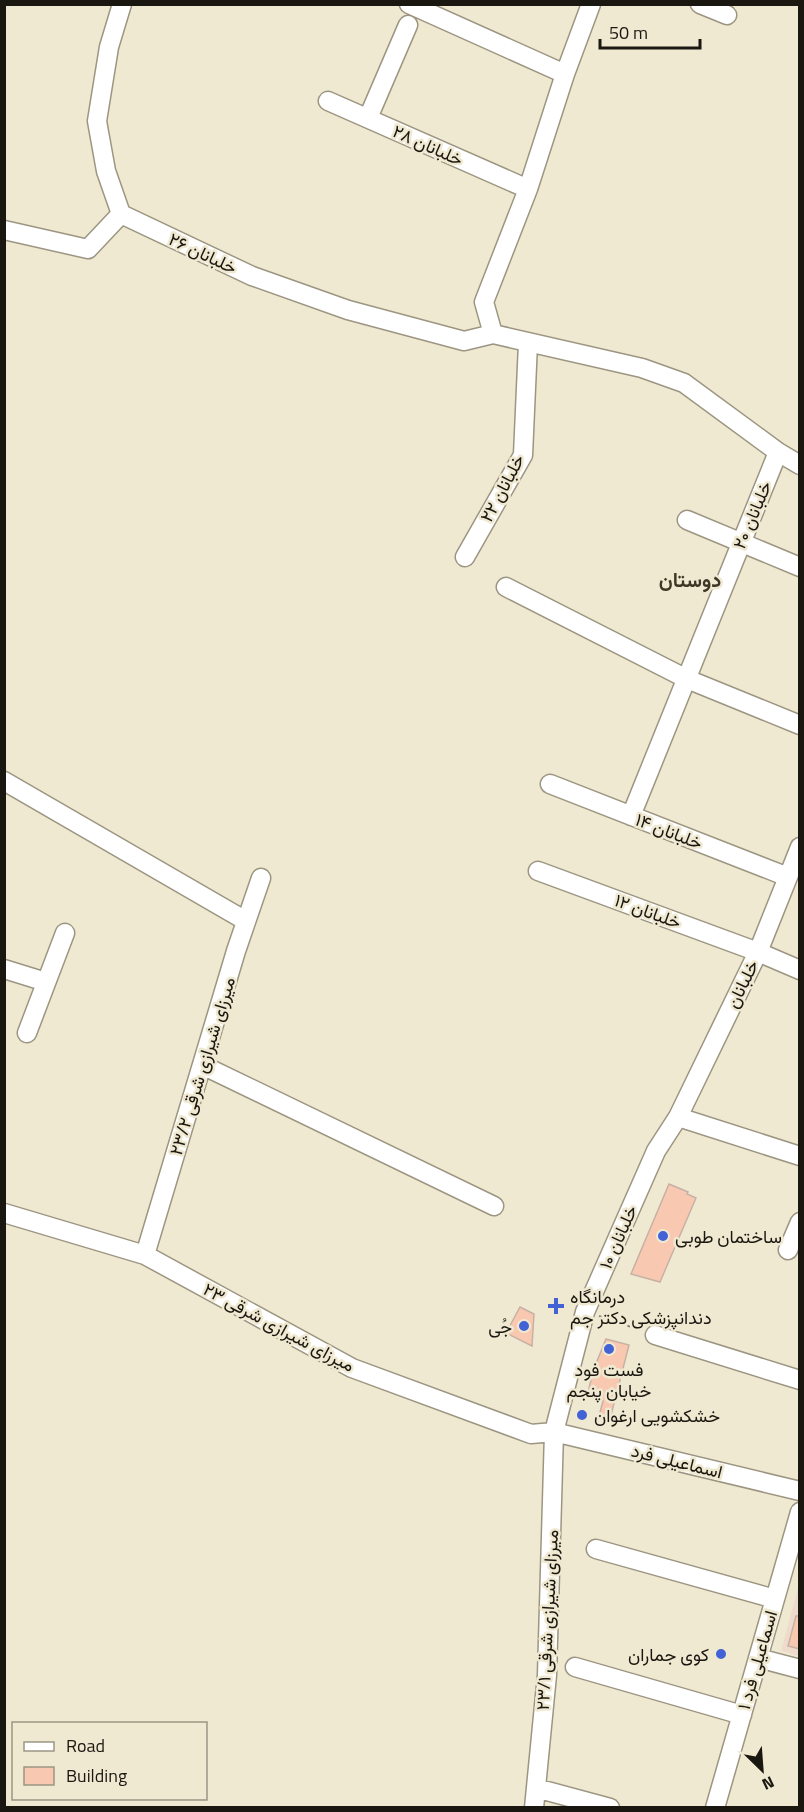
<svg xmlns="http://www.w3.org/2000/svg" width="804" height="1812" font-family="'Titillium Web',Vazirmatn,sans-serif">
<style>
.education{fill:#efdbcc}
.building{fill:#f8c9b0;stroke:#c7b1a5;stroke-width:1.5}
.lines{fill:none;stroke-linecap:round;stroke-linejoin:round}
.minor-casing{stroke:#9c9581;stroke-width:21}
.path{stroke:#8a8576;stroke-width:2;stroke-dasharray:3 4.5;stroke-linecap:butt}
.minor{stroke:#fff;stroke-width:18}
.poi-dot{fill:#4262d5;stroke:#f0e9d2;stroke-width:2}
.labels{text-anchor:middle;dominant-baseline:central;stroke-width:5;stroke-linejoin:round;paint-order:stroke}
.street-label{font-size:18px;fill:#1a1710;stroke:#f0e9d2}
.poi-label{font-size:18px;fill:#1a1710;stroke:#f0e9d2;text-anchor:start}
.neighbourhood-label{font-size:20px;font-weight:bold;fill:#3e3725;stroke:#f0e9d2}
</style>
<rect width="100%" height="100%" fill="#f0e9d2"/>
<path class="education" d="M799,1584v72l-18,-5z"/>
<path class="building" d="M669,1184l19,8 -1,2 9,4 -36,84 -29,-8z
M520,1307l14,7 -2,32 -26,-13z
M606,1339l23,6 -19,74 -11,-3 4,-15 -16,-4 6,-26z
M796,1616h4v33l-12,-3z"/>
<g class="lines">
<defs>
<path id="minor" d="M122,4l-13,43 -12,74 9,50 15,43 131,62 96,34 116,31 29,-7
M409,4l156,70
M591,4l-26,70 -37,115 -44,113 9,32 149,34 42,15 94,69 22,13
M700,4l27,11
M328,101l200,88
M368,118l40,-93
M4,230l84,19 33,-35
M687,520l113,47
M465,557l58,-102 5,-112
M506,587l181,92 113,46
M4,781l242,140
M550,784l238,93
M631,816l147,-364
M538,871l220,81 42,18
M4,969l42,13
M27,1033l38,-100
M202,1065l292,141
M678,1117l122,39
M4,1213l141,42 207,113 179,66 23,-2 246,59
M788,1250l12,-28
M145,1255l91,-304 25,-73
M655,1335l145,45
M596,1549l179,50
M758,1658l42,11
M575,1667l167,48
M536,1788l74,20
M534,1808l13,-133 7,-243 31,-120 71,-161 22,-34 80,-165 42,-105
M715,1808l85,-296"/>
</defs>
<use href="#minor" class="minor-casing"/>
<path class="path" d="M599,1316l41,14"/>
<use href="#minor" class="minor"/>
</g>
<g class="poi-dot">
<circle cx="663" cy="1236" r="6"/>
<path d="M553 1297h6v6h6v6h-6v6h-6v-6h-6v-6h6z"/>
<circle cx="524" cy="1326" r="6"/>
<circle cx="609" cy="1349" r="6"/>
<circle cx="582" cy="1415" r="6"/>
<circle cx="721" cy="1654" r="6"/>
</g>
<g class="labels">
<g class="street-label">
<text transform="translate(428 145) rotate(24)">۲۸ خلبانان</text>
<text transform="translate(203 253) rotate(25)">۲۶ خلبانان</text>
<text transform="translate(502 488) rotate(-62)">۲۲ خلبانان</text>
<text transform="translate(752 515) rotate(-67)">۲۰ خلبانان</text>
<text transform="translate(669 831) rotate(21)">۱۴ خلبانان</text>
<text transform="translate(648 911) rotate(20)">۱۲ خلبانان</text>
<text transform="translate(742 984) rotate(-64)">خلبانان</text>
<text transform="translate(202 1066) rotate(-73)">۲۳/۲ میرزای شیرازی شرقی</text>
<text transform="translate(618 1237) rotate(-66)">۱۰ خلبانان</text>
<text transform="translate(279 1327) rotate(28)">۲۳ میرزای شیرازی شرقی</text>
<text transform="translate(677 1461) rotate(14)">اسماعیلی فرد</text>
<text transform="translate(547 1620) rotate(-87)">۲۳/۱ میرزای شیرازی شرقی</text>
<text transform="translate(757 1660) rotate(-74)">۱ اسماعیلی فرد</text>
</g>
<g class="poi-label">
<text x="675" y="1236">ساختمان طوبی</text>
<text x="570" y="1296">درمانگاه<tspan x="570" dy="21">دندانپزشکی دکتر جم</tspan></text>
<text x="512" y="1326" text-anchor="end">جُی</text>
<text x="609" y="1369" text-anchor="middle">فست فود<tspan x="609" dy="21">خیابان پنجم</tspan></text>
<text x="594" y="1415">خشکشویی ارغوان</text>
<text x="709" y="1654" text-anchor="end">کوی جماران</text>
</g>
<g class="neighbourhood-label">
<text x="690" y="579">دوستان</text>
</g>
</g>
<rect width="804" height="1812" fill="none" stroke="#1a1710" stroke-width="12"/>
<rect x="12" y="1722" width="195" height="78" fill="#f0e9d2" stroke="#9a9584" stroke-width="1.5"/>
<rect x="24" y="1742" width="30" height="9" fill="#ffffff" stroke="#9a9584" stroke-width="1.5"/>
<text x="66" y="1752" font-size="18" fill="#1a1710">Road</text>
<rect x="24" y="1767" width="30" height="18" fill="#f8c9b0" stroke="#9a9584" stroke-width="1.5"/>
<text x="66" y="1782" font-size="18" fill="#1a1710">Building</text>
<g transform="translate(762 1770) rotate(155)" stroke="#f0e9d2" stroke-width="4.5" paint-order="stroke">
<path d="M0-4.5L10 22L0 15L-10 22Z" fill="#1a1710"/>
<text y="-9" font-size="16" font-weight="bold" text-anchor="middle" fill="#1a1710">N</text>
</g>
<path d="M600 39v9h100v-9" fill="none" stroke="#1a1710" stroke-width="3"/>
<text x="609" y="39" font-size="18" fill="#1a1710" stroke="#f0e9d2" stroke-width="4.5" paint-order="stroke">50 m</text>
</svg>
